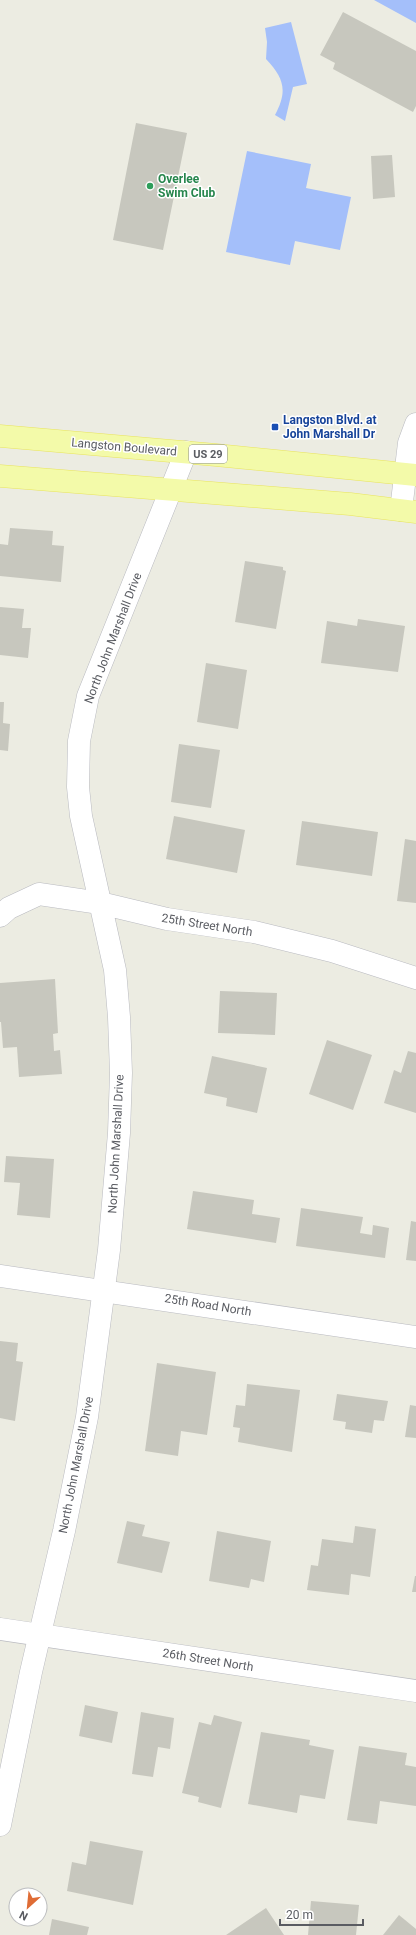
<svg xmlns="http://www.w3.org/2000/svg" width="416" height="1935" font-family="Roboto,sans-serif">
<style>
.water{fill:#a4bffa}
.building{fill:#c7c7be}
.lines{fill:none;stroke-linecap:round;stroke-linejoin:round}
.minor-casing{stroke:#b9bac0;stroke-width:23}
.major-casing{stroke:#e9e45e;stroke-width:23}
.minor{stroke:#fff;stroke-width:22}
.major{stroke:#f3faa9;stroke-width:22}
.leisure-dot{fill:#2e9e5b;stroke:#fff;stroke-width:1.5}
.transit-dot{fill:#1a4fb4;stroke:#fff;stroke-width:1.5}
.labels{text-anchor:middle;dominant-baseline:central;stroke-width:3;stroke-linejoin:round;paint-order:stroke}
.shield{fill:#fff;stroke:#8c8d91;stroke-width:1}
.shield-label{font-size:11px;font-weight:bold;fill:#5a5c62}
.leisure-label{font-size:12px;font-weight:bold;fill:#27864d;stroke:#fff;text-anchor:start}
.transit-label{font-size:12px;font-weight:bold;fill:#164399;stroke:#fff;text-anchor:start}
.street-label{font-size:12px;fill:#5a5c62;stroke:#fff}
</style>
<rect width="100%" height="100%" fill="#ecece2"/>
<path class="water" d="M374,0h42v23z
M291,22l16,62 -14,3 -8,34 -10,-6c13,-24 9,-37 -9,-56l1,-17 -2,-14z
M247,151l64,13 -5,24 45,9 -11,53 -45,-9 -5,24 -64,-13z"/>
<path class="building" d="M343,12l73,39v55l-3,6 -80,-43 2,-6 -15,-8z
M136,123l51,10 -24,117 -50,-10z
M392,155l3,42 -22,2 -2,-43z
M10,528l43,3 -1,14 12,1 -3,36 -61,-6v-32l8,1z
M245,561l38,6v3l3,1 -10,58 -41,-7z
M0,607l24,2 -2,19h9l-3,30 -28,-3z
M358,619l47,7 -7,46 -77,-9 6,-42 30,5z
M206,663l41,7 -9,59 -41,-7z
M0,702h4l-1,21 7,1 -2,27 -8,-1z
M179,744l41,6 -9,58 -40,-6z
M174,816l71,14 -8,43 -71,-14z
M302,821l76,11 -6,44 -76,-11z
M405,839l11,2v62l-19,-2z
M55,979l3,54 -5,1 1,17 6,-1 2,24 -43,3 -2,-30 -14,1 -2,-26h-1v-39z
M220,991l57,2 -2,42 -57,-2z
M327,1040l45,15 -19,55 -44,-16z
M408,1051l8,2v60l-32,-10 10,-33 7,3z
M212,1056l55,12 -10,45 -31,-7 1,-8 -23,-5z
M6,1156l48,3 -4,59 -33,-3 3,-32 -16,-1z
M193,1191l61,9 -2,14 28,4 -4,25 -89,-14z
M301,1208l62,9 -3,16 12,2 1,-10 16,3 -4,30 -89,-12z
M411,1221l5,1v39l-10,-1z
M0,1341l18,2 -2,18 7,1 -8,59 -15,-3z
M157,1363l59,9 -9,63 -26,-4 -3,25 -33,-5z
M247,1384l53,6 -8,62 -54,-10 2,-14 -7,-1 3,-22 9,1z
M337,1394l51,7 -4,20 -10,-1 -2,13 -27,-4 1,-7 -13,-2z
M410,1405l6,1v32l-11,-1z
M127,1521l18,4 -3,11 28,6 -8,31 -45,-10z
M355,1526l21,3 -6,48 -19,-3 -2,21 -42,-5 4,-25 7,1 4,-27 31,4z
M217,1531l54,10 -7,41 -13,-3 -2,9 -40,-7z
M415,1576h1v16h-4z
M85,1705l33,7 -6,31 -33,-7z
M141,1712l33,6 -4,31 -12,-2 -5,30 -21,-3z
M214,1715l28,7 -21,86 -23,-6 1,-5 -17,-4 17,-71 12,3z
M261,1732l49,8 -1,5 25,5 -9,49 -25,-4 -3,18 -49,-9z
M359,1746l48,7 -2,12 11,2v39l-36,-5 -3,23 -30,-4z
M90,1841l53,10 -10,54 -66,-14 5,-29 14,3z
M311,1901l48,4 -3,30h-48z
M266,1908l18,27h-58z
M399,1915l17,14v6h-33z
M52,1919l37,8 -2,8h-38z"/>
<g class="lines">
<defs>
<path id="minor" d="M401,510l8,-67 7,-19
M0,916l9,-8 30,-14 61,9 67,16 87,13 78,19 84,27
M0,1276l416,61
M0,1629l416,62
M0,1825l31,-153 33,-141 23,-114 22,-167 10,-117 2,-60 -2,-56 -4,-47 -34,-154 -3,-29 1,-46 9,-45 98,-244"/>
<path id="major" d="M0,436l216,19 200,20
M0,476l350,28 66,8"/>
</defs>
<use href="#minor" class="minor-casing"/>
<use href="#major" class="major-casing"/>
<use href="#minor" class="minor"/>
<use href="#major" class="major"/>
</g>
<circle class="leisure-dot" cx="150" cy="186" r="4"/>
<rect class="transit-dot" x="271" y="423" width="8" height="8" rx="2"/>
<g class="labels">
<rect class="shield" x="189" y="445" width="38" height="18" rx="3"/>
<g class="shield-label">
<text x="208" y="454">US 29</text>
</g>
<g class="leisure-label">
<text x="158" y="179">Overlee<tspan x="158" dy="14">Swim Club</tspan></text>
</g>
<g class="transit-label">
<text x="283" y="420">Langston Blvd. at<tspan x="283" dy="14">John Marshall Dr</tspan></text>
</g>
<g class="street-label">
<text transform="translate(124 447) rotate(5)">Langston Boulevard</text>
<text transform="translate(113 638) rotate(-69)">North John Marshall Drive</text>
<text transform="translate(207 925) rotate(9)">25th Street North</text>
<text transform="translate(116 1144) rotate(-87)">North John Marshall Drive</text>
<text transform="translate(208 1305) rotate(9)">25th Road North</text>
<text transform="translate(76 1465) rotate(-79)">North John Marshall Drive</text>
<text transform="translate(208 1660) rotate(9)">26th Street North</text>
</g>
</g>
<g transform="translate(28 1907) rotate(207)"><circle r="19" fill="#ffffff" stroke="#bdbec0"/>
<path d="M0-3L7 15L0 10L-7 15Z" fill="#df6c35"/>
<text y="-6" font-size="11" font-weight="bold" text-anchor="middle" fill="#5a5c62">N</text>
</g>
<path d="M280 1919v6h83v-6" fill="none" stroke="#5a5c62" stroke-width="2"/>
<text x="286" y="1919" font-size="12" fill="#5a5c62" stroke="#ffffff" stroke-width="3" paint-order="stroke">20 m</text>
</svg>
